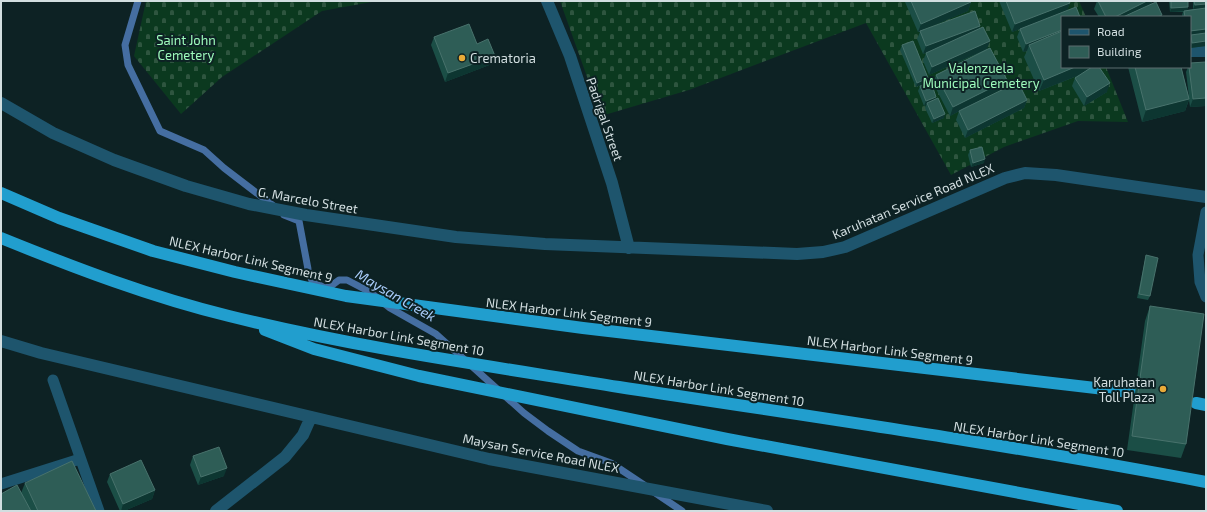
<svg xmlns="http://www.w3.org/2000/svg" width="1207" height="512" font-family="'Exo 2',sans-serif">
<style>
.cemetery{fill:url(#cemetery-stones)}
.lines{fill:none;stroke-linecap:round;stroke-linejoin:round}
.stream{stroke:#456ea1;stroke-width:7}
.service{stroke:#1e556d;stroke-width:11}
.minor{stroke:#1e556d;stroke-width:12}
.tertiary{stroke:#1e556d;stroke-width:12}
.motorway{stroke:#219ece;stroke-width:12}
.wall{fill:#1b4e46}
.shaded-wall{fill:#0d3631}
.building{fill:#2e5d56;stroke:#48726c}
.poi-dot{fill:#e9aa38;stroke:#0d2224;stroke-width:1.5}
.labels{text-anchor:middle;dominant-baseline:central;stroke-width:4;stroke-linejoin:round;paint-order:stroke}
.park-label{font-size:13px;fill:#9efbbc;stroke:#0d2224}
.poi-label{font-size:13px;fill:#d2dee0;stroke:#0d2224;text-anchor:start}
.street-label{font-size:13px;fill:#d2dee0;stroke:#0d2224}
.water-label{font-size:14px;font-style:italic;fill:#abcefc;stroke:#0d2224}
</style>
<defs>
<pattern id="cemetery-stones" width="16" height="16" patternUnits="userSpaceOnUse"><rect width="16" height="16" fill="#0b391f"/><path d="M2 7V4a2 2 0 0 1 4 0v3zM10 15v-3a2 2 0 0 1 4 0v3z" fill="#2e553f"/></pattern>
</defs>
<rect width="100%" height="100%" fill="#0d2224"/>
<path class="cemetery" d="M146,1h231l-55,10 -100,66 -41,37 -47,-58z
M560,1h519l7,16h-24v50h44l22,55 -50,-1 -74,26 -53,28 -85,-152 -177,67 -88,26z"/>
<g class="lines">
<path class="stream" d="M138,1l-13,44 3,20 32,66 44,19 20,18 51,39
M284,215l15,6 9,48 4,12 13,7 6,-2 8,-6h8l23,12 20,16 46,26 88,79 24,18 30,20 33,12 33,22
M654,492l28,19"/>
<path class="service" d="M1206,212l-8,43 2,27 6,15
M53,380l46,131
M1,484l79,-25"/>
<path class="minor" d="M1190,51h16"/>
<path class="tertiary" d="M547,1l23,55 42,127 17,65
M1,103l52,30 61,27 72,26 63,18 57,11 150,22 89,7 252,10 26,-2 22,-5 160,-69 20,-5 31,2 150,22
M1,341l40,12 448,106 278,52
M216,511l69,-54 18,-22 8,-18"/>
<path class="motorway" d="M1,193l58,25 94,33 82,21 111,24 237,32 564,66
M1,238c74,30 150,59 228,78 129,32 260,50 390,71 196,30 392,58 587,95
M265,330l49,19 105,27 308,63 390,72
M1196,403l10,2"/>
</g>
<path class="wall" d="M905,1h66v1l-3,9 -43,18 55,-3 -1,3 8,20 20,31 -3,8 -54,28 -17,-33 3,-8 48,-24 -55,24 -6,-14 3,-8 2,-1 -5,2 -6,-15 3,-7h-2l-13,-30z
M999,1h70l1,2 -3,7 -5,7 37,50 8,25 -23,14 -12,-20 3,-8 5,-3 -41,16 -15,-34 3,-6 -4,1 -6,-15 3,-8 -8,3z
M1097,1h55l-1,4 11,10 -1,2h-62l-5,-8z
M1169,1h19v6l-1,3 6,-1v-8h13v4l-1,3h1v25l-16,2v-18h-7l-1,-2 1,-3h-13z
M1206,33v13l-16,2v-11l1,-2z
M434,37l43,7 15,20 -47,18 -14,-37z
M902,45l26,33 -1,4 -11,5 -16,-37z
M1206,62v44l-16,1 -1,-7 -4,11 -43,11 -14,-55h53l8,30 -3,-25 2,-5h2z
M920,86l16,11v3l8,18 -12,5 -7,-15 1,-3 -2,1 -6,-15z
M1027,100l-3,8 -59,30 -9,-18 3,-9z
M970,150l14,13 -13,4 -3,-12z
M1146,255l4,41 -2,4 -11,-2 8,-38z
M1150,306l36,138 -5,14 -54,-8 18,-129z
M193,456l31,20 -26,9 -8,-20z
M110,474l45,16 -3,9 -28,12h-4l-13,-29z
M25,483l71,28h-95l20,-18z"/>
<path class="shaded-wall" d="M1147,1h5l-2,5 -21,11h-14z
M971,2l-3,9 -50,21 3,-8z
M1070,3l-3,8 -55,21 3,-8z
M1206,4l-1,5h-12l2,-4z
M1188,7l-1,4 -17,1 1,-4z
M980,26l-3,8 -54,20 3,-8z
M1206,29v4l-16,2v-4z
M1062,30v7l-33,8 -2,6 -4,1 3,-8z
M990,41l-3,8 -58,26 3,-8z
M1206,41v5l-16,2 2,-5z
M495,56l-3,8 -47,18 3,-9z
M1075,67h22v1l-58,23 5,-11z
M928,78l-1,4 -11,5 1,-4z
M1007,80l-3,8 -54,28 3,-9z
M1110,83l-3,9 -23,14 3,-9z
M936,97l-1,4 -8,2 -1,2 -2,1 2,-5z
M1206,98v8l-16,1 3,-8z
M1189,99l-4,12 -43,11 4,-12z
M1027,100l-3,8 -59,30 3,-8z
M945,114l-1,4 -12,5 2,-4z
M985,159l-1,4 -13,4 2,-4z
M227,468l-3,8 -26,9 3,-8z
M155,490l-3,9 -28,12h-3l2,-7z"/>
<path class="building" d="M911,1h60v1l-50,22z
M1006,1h63l1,2 -55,21z
M1098,1h49l-32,16h-9z
M1171,1h17v6l-17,1z
M1194,1h12v3l-11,1z
M1156,2l6,13 -4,2h-35z
M1076,7l4,10h-18v13l-36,14 -6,-15z
M1206,8v21l-16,2v-14h-5l-1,-6z
M975,11l5,15 -54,20 -6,-15z
M469,24l8,20 11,-5 7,17 -47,17 -14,-36z
M983,27l7,14 -58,26 -6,-14z
M1062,31v36h13l-31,13 -15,-35z
M1206,33v8l-14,2 -1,-8z
M913,41l15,37 -11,5 -15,-38z
M990,48l17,32 -54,27 -17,-32z
M1206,62v36l-13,1 -4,-32h1v-4z
M1092,67h7l11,16 -23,14 -12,-19z
M1135,67h46l8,32 -43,11z
M931,82l5,15 -10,4 -6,-15z
M1018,82l9,18 -59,30 -9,-19z
M938,98l7,16 -11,5 -7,-16z
M982,147l3,12 -12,4 -3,-13z
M1146,255l12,3 -8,38 -11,-2z
M1150,306l54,8 -18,130 -54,-8z
M219,447l8,21 -26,9 -8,-21z
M141,460l14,30 -32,14 -13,-30z
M72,461l24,50h-58l-13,-28z
M17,485l14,26h-30v-17z"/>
<g class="poi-dot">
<circle cx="462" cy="58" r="4"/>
<circle cx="1163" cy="389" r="4"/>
</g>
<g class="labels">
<g class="park-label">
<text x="186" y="40">Saint John<tspan x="186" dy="15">Cemetery</tspan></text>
<text x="981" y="68">Valenzuela<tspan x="981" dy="15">Municipal Cemetery</tspan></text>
</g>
<g class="poi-label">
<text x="470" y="58">Crematoria</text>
<text x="1155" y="382" text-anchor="end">Karuhatan<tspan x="1155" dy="15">Toll Plaza</tspan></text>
</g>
<g class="street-label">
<text transform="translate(605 119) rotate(71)">Padrigal Street</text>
<text transform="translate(308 200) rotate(10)">G. Marcelo Street</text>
<text transform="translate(913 201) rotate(-23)">Karuhatan Service Road NLEX</text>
<text transform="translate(251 259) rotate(13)">NLEX Harbor Link Segment 9</text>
<text transform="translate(569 312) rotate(7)">NLEX Harbor Link Segment 9</text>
<text transform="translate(399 336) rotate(10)">NLEX Harbor Link Segment 10</text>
<text transform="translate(890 350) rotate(7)">NLEX Harbor Link Segment 9</text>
<text transform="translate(719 388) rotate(9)">NLEX Harbor Link Segment 10</text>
<text transform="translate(1039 439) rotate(9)">NLEX Harbor Link Segment 10</text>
<text transform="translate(541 453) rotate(11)">Maysan Service Road NLEX</text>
</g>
<g class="water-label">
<text transform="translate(396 295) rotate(30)">Maysan Creek</text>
</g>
</g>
<rect width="1207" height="512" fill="none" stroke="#d2dee0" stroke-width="4"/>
<rect x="1061" y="16" width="130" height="52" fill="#0d2224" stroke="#5c6d6f"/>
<rect x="1069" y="29" width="20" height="6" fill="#1e556d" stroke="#5c6d6f"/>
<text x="1097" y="36" font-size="12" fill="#d2dee0">Road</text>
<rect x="1069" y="46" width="20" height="12" fill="#2e5d56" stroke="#5c6d6f"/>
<text x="1097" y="56" font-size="12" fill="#d2dee0">Building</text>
</svg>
